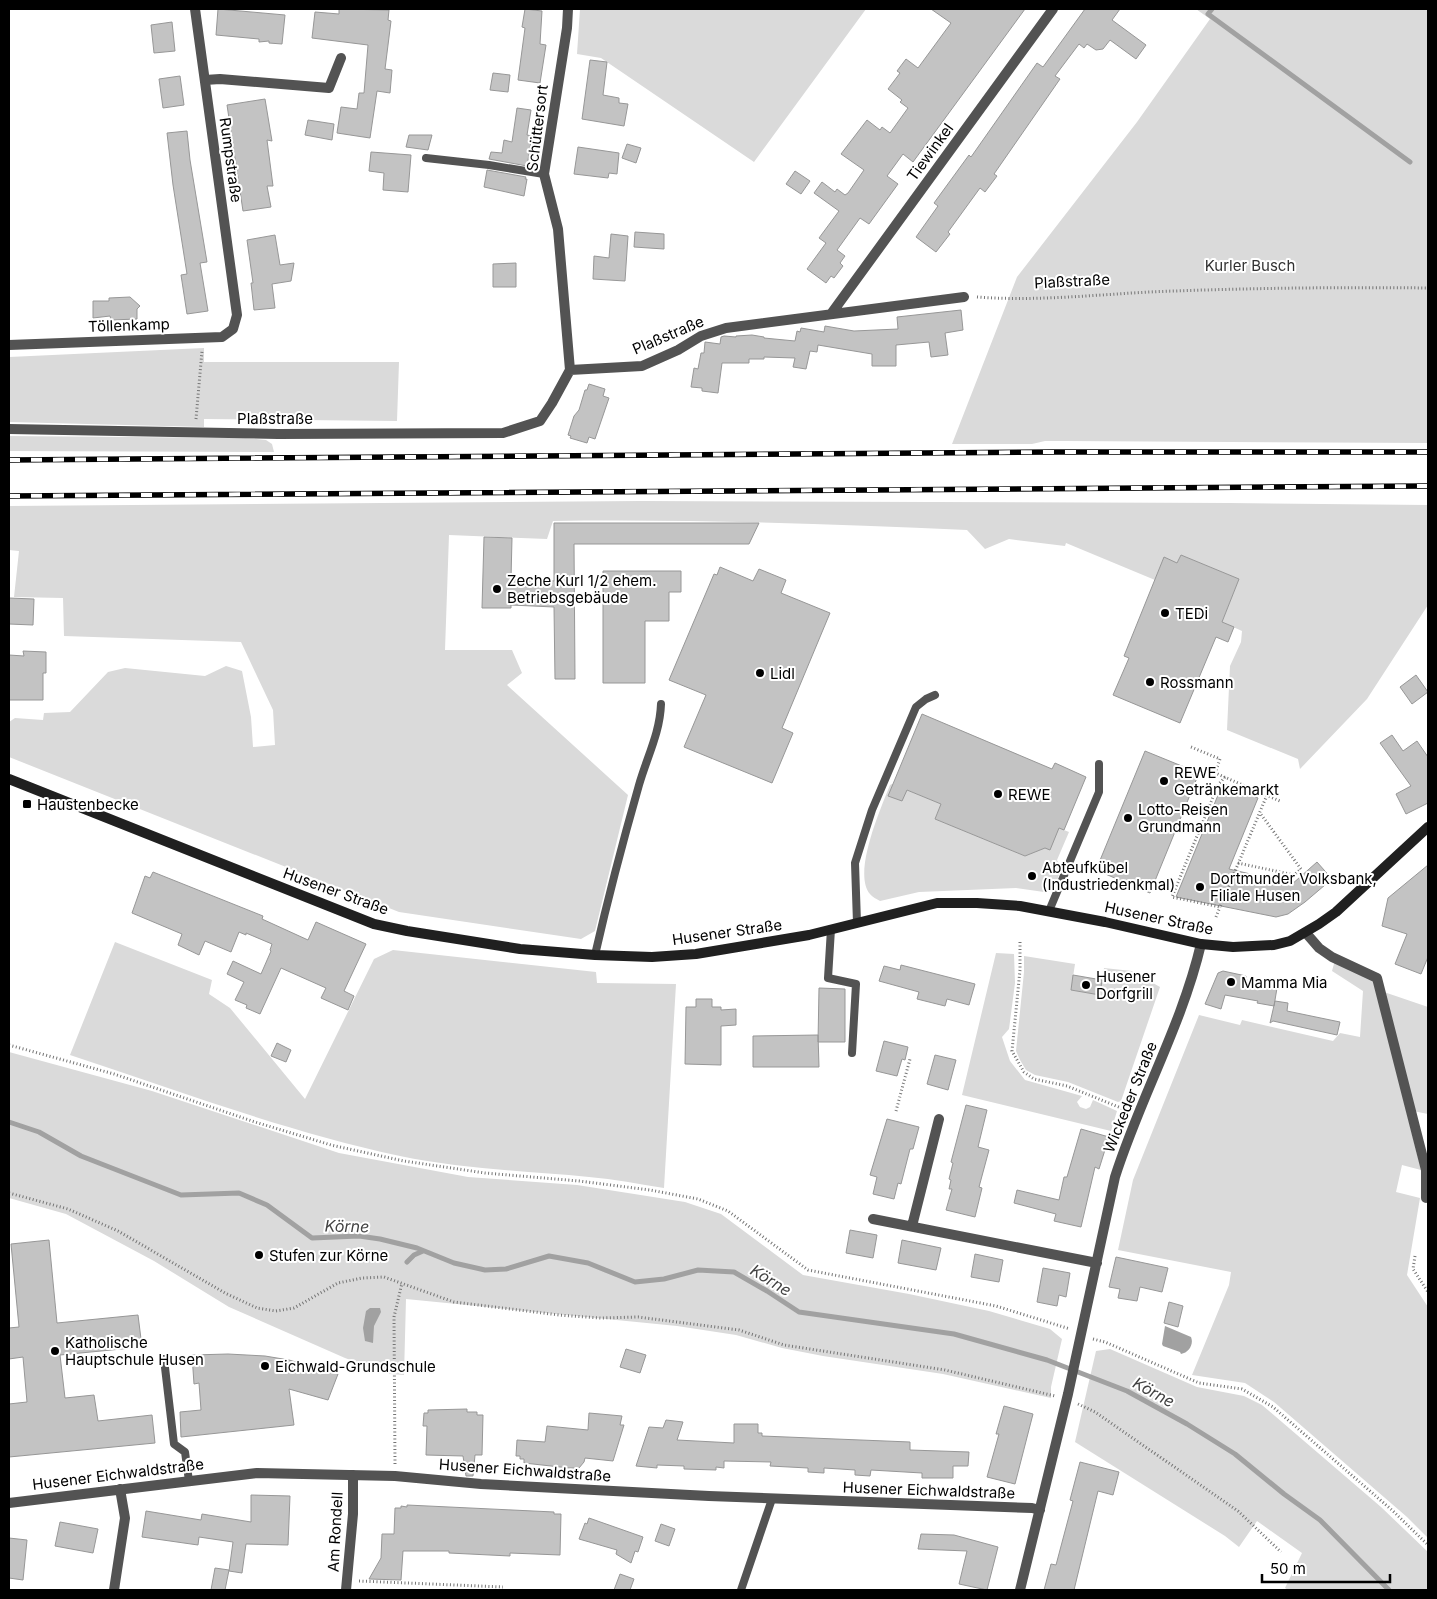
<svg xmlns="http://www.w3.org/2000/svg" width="1437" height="1599" font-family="Inter,sans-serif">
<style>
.green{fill:#dadada}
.water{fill:#a1a1a1}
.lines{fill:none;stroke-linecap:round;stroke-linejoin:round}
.stream{stroke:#a1a1a1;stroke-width:5}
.building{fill:#c3c3c3;stroke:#979797}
.path{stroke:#757575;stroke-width:3;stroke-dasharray:1 2.5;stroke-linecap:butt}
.lane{stroke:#535353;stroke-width:8}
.street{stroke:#535353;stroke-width:10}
.secondary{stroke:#202020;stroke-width:10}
.rail-casing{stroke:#000;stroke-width:5.5}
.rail{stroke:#fff;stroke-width:4;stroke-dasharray:11;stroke-linecap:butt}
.poi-dot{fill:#000;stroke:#fff;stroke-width:2}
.labels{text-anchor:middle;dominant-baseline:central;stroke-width:4;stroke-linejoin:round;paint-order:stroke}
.street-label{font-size:15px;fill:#000;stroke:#fff}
.park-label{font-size:15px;fill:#313131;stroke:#fff}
.poi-label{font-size:15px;fill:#000;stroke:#fff;text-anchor:start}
.water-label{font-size:16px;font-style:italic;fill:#424242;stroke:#fff}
</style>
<rect width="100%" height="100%" fill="#fff"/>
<path class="green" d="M580,9h286l-112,153 -153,-104 -24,-4z
M1196,9h232v434l-363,-2h-20l-13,3h-80l65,-167 120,-155 73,-103z
M204,348v14h195l-2,59 -193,-2v8l-195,-5v-65z
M9,436l236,2 21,2 6,4 2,8 -265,-1z
M641,501l588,2 199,2v100l-61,94 -67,70 -2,-10 -71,-29 3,-64 11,-24 1,-11 -20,-9 17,-43 -58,-24 -4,8 -13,-5 -9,22 -89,-37 -1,3 -56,-7 -24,10 -18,-19c-138,-6 -276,-11 -414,-9l-6,18 -98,-4 -4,115h67l10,23 -15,12 121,110 -33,136 -14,8 -182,-27 -390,-155v-35l6,-4 28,2 1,-7 26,-1 38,-40 17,-4 80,8 21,-10 16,5 9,46 2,30 22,-2 -2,-35 -32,-68 -177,-6 -1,-38 -49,-1 5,-46 -10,-1v-44z
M892,784l49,20 -6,15 90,37 20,-8 14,-20 10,4 -12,28 4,8 -5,16 -12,8 -28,-4 -97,4 -39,9c-3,-2 -8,-4 -10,-7 -18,-21 11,-86 20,-109z
M115,942l97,38 -3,14 21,14 75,91 69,-140 19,-9 203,22 1,11 79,1 -12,204c-25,-4 -50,-9 -75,-11 -63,-6 -127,-8 -189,-21 -112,-24 -221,-65 -330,-101z
M996,953l18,1 1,29 -6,46 -7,8 8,24 15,19 57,16 -5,6 3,5 6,2 4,-2 3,-7 24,11 -6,20 -149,-36z
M1024,956l51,8 -4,26 29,5 4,-27 28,3 28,16 -39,114 -3,1 -50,-20 -33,-7 -9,-5 -6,-10 -4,-9 8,-79z
M1335,960l38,18 48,192 -19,-5 -6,27 24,6 -13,77 21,32v231l-21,-21 -133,-115 -29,-19 -53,-8 37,-90 2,-13 -113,-22 15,-70 66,-165 41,10 2,-5 91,21 7,-8 20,4 3,-46 -31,-20z
M1384,992l44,15v107l-15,-3z
M9,1052l143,39 187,62 129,24 109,8 108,17 36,12 82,61 106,19 80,17 61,18 12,10 -11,48v11l-108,-24 -120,-18 -41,-8 -46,-13 -59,-9 -271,-27 -2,76 -15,-1 -44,-16 -116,-51 -75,-46 -88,-47 -57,-16z
M1110,1349l87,38 47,9 18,9 119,102 47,45v38h-140l-3,-2 17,-35 -45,-32 -18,26 -14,-11 -150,-94 21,-91z"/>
<path class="water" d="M380,1308l1,4 -7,14 -1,17 -8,-2 -2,-13 3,-17 4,-3z
M1165,1326l26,11c3,7 -2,16 -10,17l-1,-2 -17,-6 -1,-2z"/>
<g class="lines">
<path class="stream" d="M1212,9l-4,5 202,148
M9,1122l30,10 42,24 100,39 58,-2 28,12 45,33 47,-2 21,3 37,9 37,15 31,7 21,-1 43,-13 39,7 47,19 29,-3 34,-9 36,2 33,19 32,21 155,22 93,26 80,31 60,33 48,30 49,40 36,26 69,70
M407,1262l7,-7 9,-4"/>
</g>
<path class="building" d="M218,9l67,6 -3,29 -13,-1v-2l-10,1v-3l-43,-4z
M339,9l50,1 -1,10 3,1 -6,48 7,1 -2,23 -13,-2 -7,47 -33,-5 4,-26 16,2 2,-16h5l4,-48 -56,-7 3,-26 24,2z
M525,9l17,2 -2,33 6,1 -6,38 -22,-3 7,-52 -3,-1z
M931,9h94l-112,153 -10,-8 -16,22 11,8 -29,40 -9,-6 -23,32 8,6 -5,7 3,3 -9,12 -3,-2 -5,7 -19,-14 19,-26 -7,-5 20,-27 -25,-18 8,-11 13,10 2,-3 8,6 3,-2 16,-23 -23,-16 26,-34 13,10 2,-3 8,6 18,-25 -8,-6 2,-2 -14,-11 12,-16 -3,-2 9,-12 12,9 33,-45z
M1085,9h35l-8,11 34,25 -10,14 -26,-19 -7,9 -7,1 -9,-6 -3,4 -5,-4 -24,32 5,3 -66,95 3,2 -12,16 -5,-4 -32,44 2,2 -14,18 -20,-15 22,-31 -4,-3 35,-48 2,2 66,-94 6,4z
M172,22l3,29 -21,2 -3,-28z
M590,60l17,2 -4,33 16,3v5l9,1 -4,22 -42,-7z
M493,73l17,2 -2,17 -18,-2z
M180,76l4,29 -21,3 -4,-29z
M265,99l7,42 -5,-1 6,46h-6l4,21 -28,4 -16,-106z
M517,108l14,2 -4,25 5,1 -5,30 -38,-7 2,-7 11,1 2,-13 8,2z
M308,120l26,4 -2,16 -27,-5z
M187,131l3,29 17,102 -7,1 8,48 -21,3 -6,-39 6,-1 -14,-89 -6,-52z
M409,135h23l-4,15 -22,-3z
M627,144l14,4 -5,15 -14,-5z
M578,147l41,6 -2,21 -8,-1 -1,5 -34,-4z
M371,152l40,3 -3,37 -25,-2 1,-17 -15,-2z
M487,170l39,7 -1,2h2l-3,17 -40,-9z
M795,171l15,10 -9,13 -15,-10z
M635,232l29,2v15l-30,-2z
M611,234l17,2 -3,45 -32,-2 1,-23 15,2z
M275,235l5,30 14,-2 -3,18 -19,3 3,24 -21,2 -3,-27h2l-6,-43z
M516,263v24h-23v-23z
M130,297l10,9 -3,3v10l-26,1 -1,-4 -17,2v-17h16v-3z
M961,310l2,20 -18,3 3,22 -17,2 -2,-15 -33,3v21h-24v-12l-54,-9 -1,7 -7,-1 -4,18 -13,-2 2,-9 -31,-1v2h-15v4h-27l-4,30 -16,-2v-3l-11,-1 3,-19 4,1 3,-16h3l1,-11 15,2 1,-7 3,-1 12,1v-1l16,-1 12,2v1l31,3 2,-10 3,1 1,-4 23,4 1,-6 29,5 44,-2 -1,-12z
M589,384l16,5 -2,7 6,2 -14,41 -6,-2 -2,6 -17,-5 1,-2 -3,-1 6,-19 5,-6 6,-20h2z
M554,523h205l-10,21h-175l1,135h-20l-1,-72 -43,-2v3h-29l2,-71 28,1 -1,41 43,2z
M1181,555l58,24 -17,43 12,5 -6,15 -12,-5 -36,86 -67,-28 16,-37 -5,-2 40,-99 13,6z
M720,567l33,14 6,-12 27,11 -5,13 49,20 -48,115 11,5 -21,50 -88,-36 22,-52 -37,-15 45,-106 3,1z
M603,571h78v21h-12v29h-24v62h-42z
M9,598l25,1 -1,26 -24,-1z
M23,651l23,1v21h-3v27h-34v-45l15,1z
M1416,675l12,17 -16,12 -12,-17z
M922,714l130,55 3,-6 31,14 -22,53 -5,-2 -9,22 -5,-2 -20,8 -90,-37 6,-15 -34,-14 -5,11 -14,-5z
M1392,735l11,16 14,-10 11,16v46l-22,11 -10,-20 15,-8 -31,-43z
M1145,751l54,22 -49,120 -54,-23z
M1223,783l35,15 -29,71 43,10 -1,2 20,4 26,-23 15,17 -27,23 -17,12 -12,3 -100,-20z
M1428,865v92l-7,17 -26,-10 12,-30 -25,-8 6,-28z
M153,872l110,44 -1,3 46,21 8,-18 50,22 -22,47 10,5 -6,14 -27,-12 5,-10 -45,-20 -21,46 -14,-6 1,-3 -12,-5 9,-18 -17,-8 6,-13 28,13 10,-23 -1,-1 2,-6 -26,-11v2l-7,-3 -8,20 -26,-11 -6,14 -21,-10 4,-11 -50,-21 13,-37 5,2z
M901,965l74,19 -6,21 -22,-6 -2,7 -28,-7 2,-7 -40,-11 5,-15 16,4z
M1223,971l23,5v4l16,3 -1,2 16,3 -3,18 -17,-3 1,-2 -33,-6 -4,14 -16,-5 13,-31z
M1073,975l29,5 -2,15 -29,-5z
M819,988l26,1v53h-27z
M696,999h16v8h9v3l15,-1v16l-15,1v39l-36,-1 1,-57h10z
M1275,1001l13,2 -1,8 53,11 -3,13 -64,-14 -3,2z
M818,1035l1,32h-66v-31z
M884,1041l24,6 -3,13 -3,-1 -5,17 -21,-5z
M277,1043l14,7 -5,12 -15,-6z
M935,1055l21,5 -8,30 -21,-6z
M966,1105l21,5 -9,37 11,3 -10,37 3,1 -7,29 -29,-7 6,-21h-3l2,-9 -2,-1 4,-16 -2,-1z
M887,1119l32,8 -6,22h-3l-9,35 -3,-1 -4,16 -21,-5 4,-17 -7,-2z
M1081,1129l28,8 -10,32 -4,-2 -14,60 -27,-6 2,-7 -42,-11 3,-13 42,10 5,-23h3z
M850,1230l27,5 -4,23 -27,-5z
M49,1240l8,83 81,-8 4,32 -82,8 5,43 29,-3 4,26 54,-6 3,28 -146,14v-53l18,-2 -4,-45 -14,2v-31l10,-1 -8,-83z
M902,1240l39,8 -5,22 -38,-7z
M975,1254l28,6 -4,22 -28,-5z
M1116,1257l52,11 -6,24 -22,-5 -3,14 -19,-3 2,-9 -11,-2z
M1043,1268l27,5 -4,24 -7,-2 -2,11 -20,-4z
M1169,1302l14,4 -5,21 -14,-4z
M626,1349l20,6 -6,18 -20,-6z
M228,1354l37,2 24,4 49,14 -10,26 -39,-11 5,36 -113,12 -1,-25 21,-2 -2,-27 -5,1 -2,-29z
M1004,1406l29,8 -18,70 -28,-7 12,-43h-3z
M467,1409v3h10v3h6l-1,40h-7l-2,21h-7l-3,-20 -37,-1 1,-29h-4l1,-13h4v-3z
M589,1413l33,3 -2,9h4l-11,36 -28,-3 -1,4 -5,6h-10l-45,-5v-4h-4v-3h-4l1,-16 28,2 2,-16 41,4z
M666,1420l17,2 -6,18 57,3v-19h24v9h4v3l148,6v8l59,2 -1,14h-15v12h-31v-5l-51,-3 -1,6 -15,-1v-5l-15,-1 -16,-1v5l-16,-1v-4l-38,-2 1,-4 -47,-1v7l-8,-1v3l-32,-1v-3l-27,-1v3l-21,-2 13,-39 14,1z
M1080,1462l39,10 -6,23 -15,-4 -24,99h-30l7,-26 5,1 17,-64 -3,-1z
M251,1495l39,1 -2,49 -42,-1 -4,29 -13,-2 4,-29 -34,-5 -1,8 -56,-8 4,-26 55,9 1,-6 49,8z
M407,1505l147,7v2h7l-1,41 -50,-2v3l-61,-3v-2h-46l-2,29 -32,-1 12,-21 1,-24h12l1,-26h6v-2l6,1z
M589,1518l54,19 -5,15 -3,-1 -4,12 -15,-9 1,-4 -38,-11 6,-16 2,1z
M60,1522l38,7 -5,24 -38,-7z
M661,1524l14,5 -6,17 -14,-5z
M921,1534l33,1 44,12 -11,43 -28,-6 8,-33 -49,-2z
M9,1538l18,2 -4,40 -14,-2z
M215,1568l14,2 -4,20h-14z
M620,1574l14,5 -4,11h-16z"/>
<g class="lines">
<path class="path" d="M977,297c66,5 131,-4 197,-6 85,-3 170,-4 254,-3
M196,419l6,-68
M1191,747l29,12 -5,14 65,28
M1225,777l-7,8 -46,112 48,10 47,-112
M1238,863l56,12 7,-6 -41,-56
M1216,917l4,-10
M1020,942v28l-8,81 12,21 10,7 33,7 59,24
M9,1045l105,29 141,48 76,23 73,16 81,12 94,8 71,9 48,9 30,12 80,59 188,36 74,23
M896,1111l14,-52
M9,1193l59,16 50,22 107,62 32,15 19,3 18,-3 44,-25 24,-5 22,-1 70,25 105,13 42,3 37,-1 101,13 45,15 161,25 110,26
M1415,1256l-2,13 15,23
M1093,1339l12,3 94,41 43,6 31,18 120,104 35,34
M1078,1404l17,8 143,99 43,41
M395,1464l-1,-147 8,-34
M359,1581l144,6"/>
<path class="lane" d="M426,158l63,7 55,9
M1049,911l50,-119v-28
M857,923l-2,-60 17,-53 44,-103 10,-8 9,-4
M831,929l-3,49 28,6 -4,69
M595,955c13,-57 28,-114 44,-170 8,-28 21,-52 22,-81
M164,1359l10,85 11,8 4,29
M741,1590l31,-91"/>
<path class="street" d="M568,9l-1,19 -23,146 14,55 12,141
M205,80l15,-1 109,9 12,-30
M831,314l222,-305
M9,345l213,-8 11,-8 4,-14 -42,-306
M570,370l72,-4 36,-16 23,-14 25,-8 238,-31
M9,429l269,5 225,-1 37,-12 12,-18 18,-33
M1306,933l13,15 13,9 45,21 49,192v28
M873,1219l224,44
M912,1226l27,-107
M9,1503l248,-30 138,3 86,8 228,12 323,12 8,2
M114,1590l11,-72 -5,-29
M346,1590l7,-76v-39
M1020,1590l48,-196 47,-217c25,-79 67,-152 86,-233"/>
<path class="secondary" d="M9,779l365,145 33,7 113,18 75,6 57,2 44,-3 113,-19 128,-32h40l43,3 85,16 96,22 32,3 41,-2 16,-4 29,-17 17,-12 92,-85"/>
<defs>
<path id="rail" d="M9,460l1044,-8h375
M9,496l1419,-10"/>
</defs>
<use href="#rail" class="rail-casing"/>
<use href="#rail" class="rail"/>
</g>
<g class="poi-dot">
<circle cx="497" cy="589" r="5"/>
<circle cx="1165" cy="613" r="5"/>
<circle cx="760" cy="673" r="5"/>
<circle cx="1150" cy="682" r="5"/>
<circle cx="1164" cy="781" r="5"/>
<circle cx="998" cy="794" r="5"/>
<rect x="22" y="799" width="10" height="10" rx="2.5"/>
<circle cx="1128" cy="818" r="5"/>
<circle cx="1032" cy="876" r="5"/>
<circle cx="1200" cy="887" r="5"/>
<circle cx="1231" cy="982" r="5"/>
<circle cx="1086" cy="985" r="5"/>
<circle cx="259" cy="1255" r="5"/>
<circle cx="55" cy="1351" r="5"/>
<circle cx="265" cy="1366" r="5"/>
</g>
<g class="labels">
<g class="street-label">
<text transform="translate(537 128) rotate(-83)">Schüttersort</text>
<text transform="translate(930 152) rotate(-54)">Tiewinkel</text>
<text transform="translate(231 160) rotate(82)">Rumpstraße</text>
<text transform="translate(1072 281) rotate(-3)">Plaßstraße</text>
<text transform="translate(129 325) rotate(-2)">Töllenkamp</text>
<text transform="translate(668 335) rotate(-23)">Plaßstraße</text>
<text x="275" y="418">Plaßstraße</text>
<text transform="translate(336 891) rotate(20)">Husener Straße</text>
<text transform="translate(1159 918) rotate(12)">Husener Straße</text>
<text transform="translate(727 932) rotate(-8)">Husener Straße</text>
<text transform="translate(1130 1097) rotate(-68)">Wickeder Straße</text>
<text transform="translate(525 1470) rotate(4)">Husener Eichwaldstraße</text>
<text transform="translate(118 1474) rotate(-7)">Husener Eichwaldstraße</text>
<text transform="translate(929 1490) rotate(2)">Husener Eichwaldstraße</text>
<text transform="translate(335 1532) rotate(-87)">Am Rondell</text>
</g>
<g class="park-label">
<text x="1250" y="265">Kurler Busch</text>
</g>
<g class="poi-label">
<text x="507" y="580">Zeche Kurl 1/2 ehem.<tspan x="507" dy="17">Betriebsgebäude</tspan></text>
<text x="1175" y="613">TEDi</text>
<text x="770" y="673">Lidl</text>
<text x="1160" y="682">Rossmann</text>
<text x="1174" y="772">REWE<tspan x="1174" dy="17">Getränkemarkt</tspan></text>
<text x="1008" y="794">REWE</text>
<text x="37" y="804">Haustenbecke</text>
<text x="1138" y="809">Lotto-Reisen<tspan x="1138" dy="17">Grundmann</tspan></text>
<text x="1042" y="867">Abteufkübel<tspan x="1042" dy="17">(Industriedenkmal)</tspan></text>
<text x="1210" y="878">Dortmunder Volksbank,<tspan x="1210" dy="17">Filiale Husen</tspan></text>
<text x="1096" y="976">Husener<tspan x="1096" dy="17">Dorfgrill</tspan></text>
<text x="1241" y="982">Mamma Mia</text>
<text x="269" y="1255">Stufen zur Körne</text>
<text x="65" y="1342">Katholische<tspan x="65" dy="17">Hauptschule Husen</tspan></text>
<text x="275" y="1366">Eichwald-Grundschule</text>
</g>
<g class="water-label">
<text transform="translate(347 1226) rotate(1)">Körne</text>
<text transform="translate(771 1280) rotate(32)">Körne</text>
<text transform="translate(1154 1392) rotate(29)">Körne</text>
</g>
</g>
<rect width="1437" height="1599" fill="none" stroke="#000000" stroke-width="20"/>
<path d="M1262 1574v8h128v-8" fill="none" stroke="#000000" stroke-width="2.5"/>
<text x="1270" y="1574" font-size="15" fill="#000000" stroke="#ffffff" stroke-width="4" paint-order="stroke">50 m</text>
</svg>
